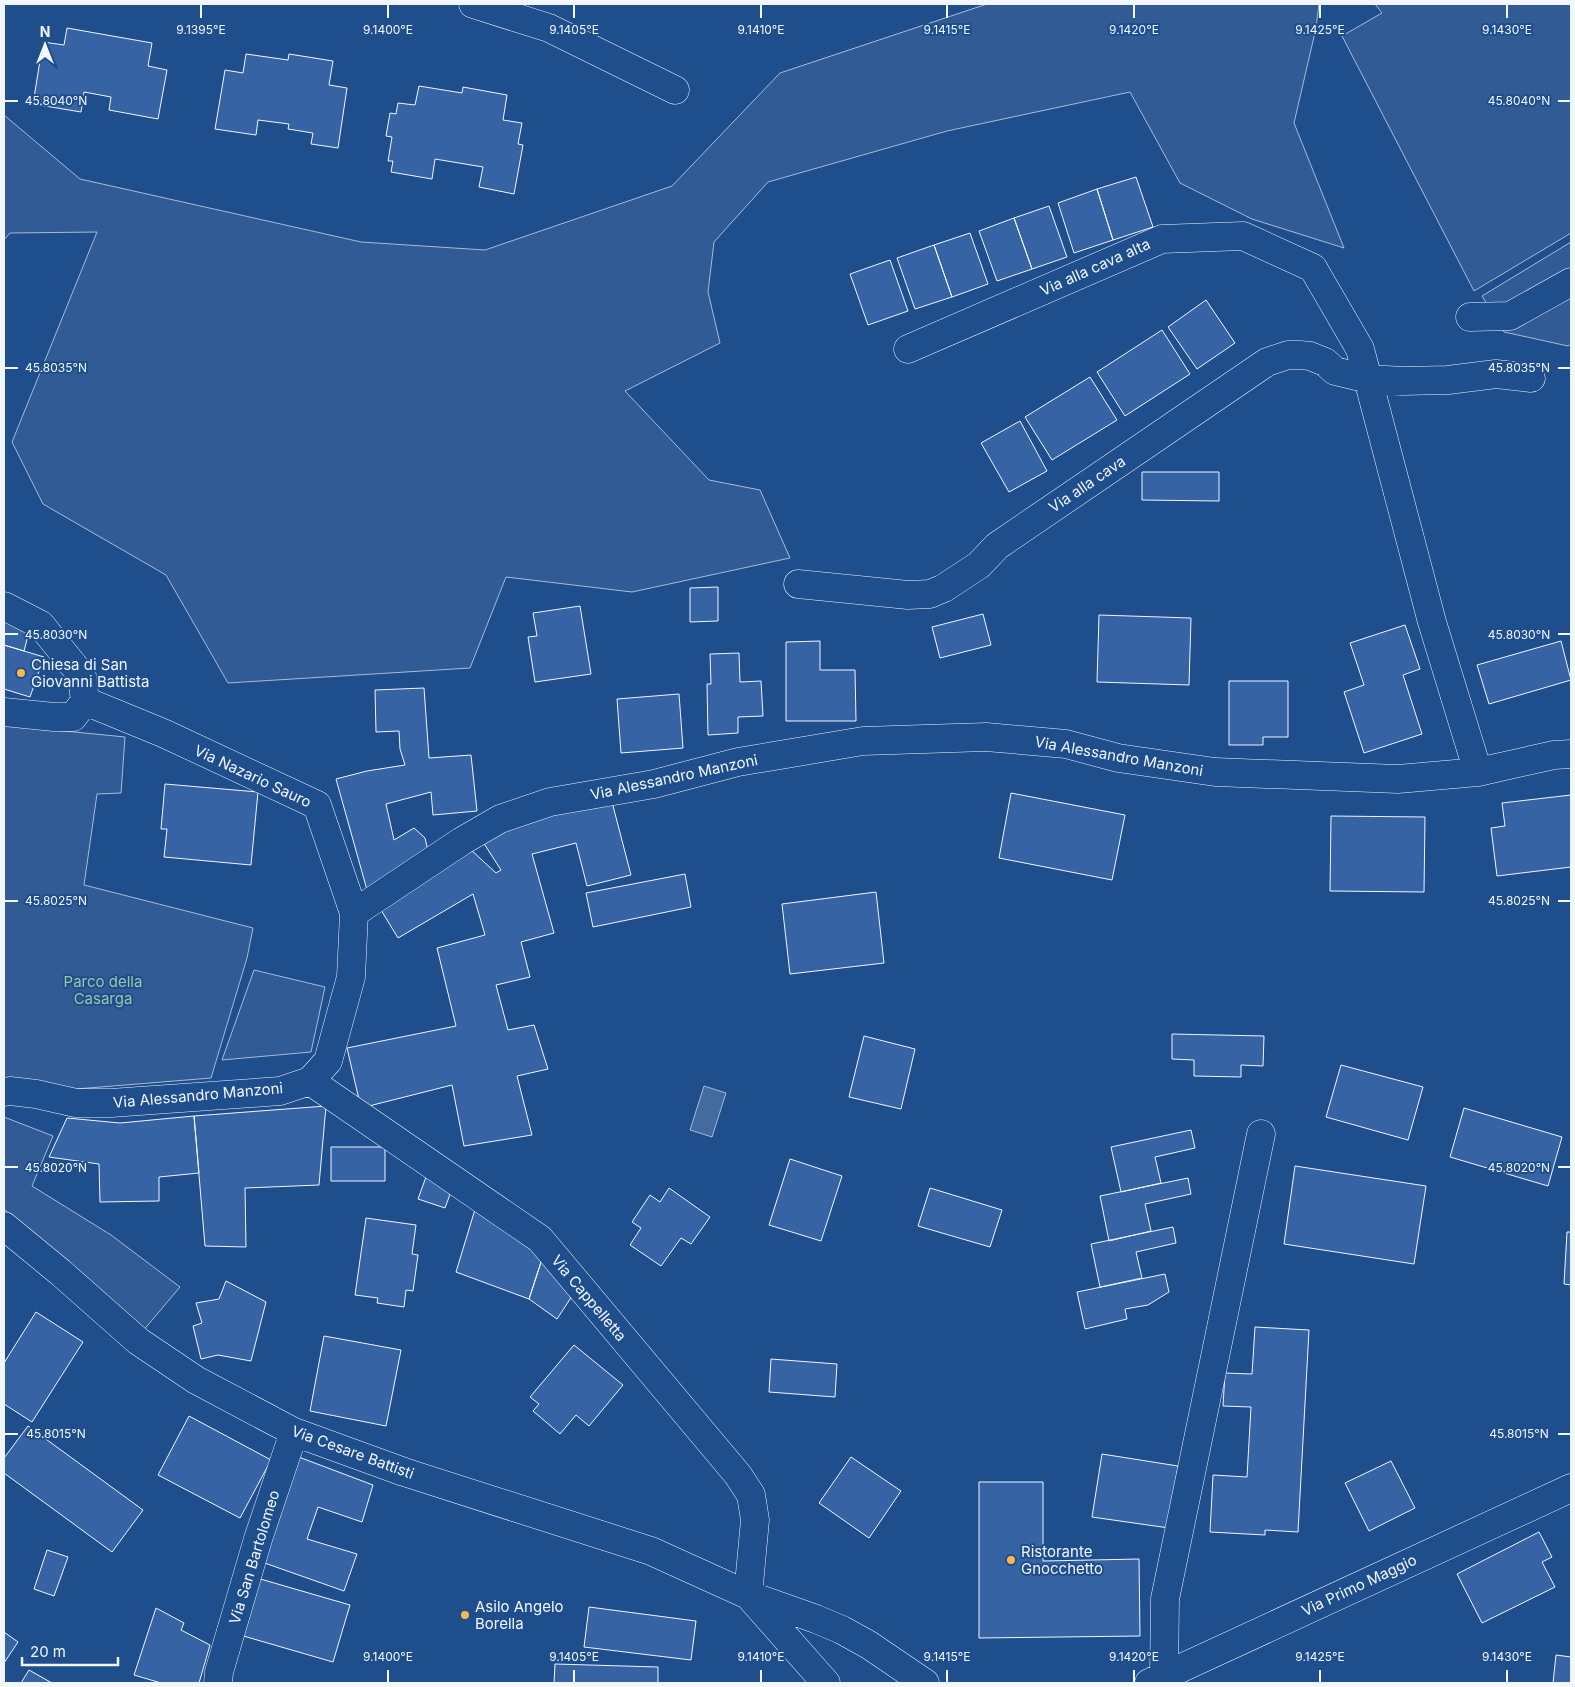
<svg xmlns="http://www.w3.org/2000/svg" width="1575" height="1687" font-family="Inter,sans-serif">
<style>
.built{fill:#305b95;stroke:#a8bbd7}
.water{fill:#446ba0;stroke:#a8bbd7}
.building{fill:#3563a3;stroke:#f2f6ff}
.lines{fill:none;stroke-linecap:round;stroke-linejoin:round}
.minor-casing{stroke:#f2f6ff;stroke-width:29}
.minor{stroke:#1f4e8c;stroke-width:28}
.ticks{fill:none;stroke:#f2f6ff;stroke-width:2}
.poi-dot{fill:#ffb74d;stroke:#1f4e8c;stroke-width:2}
.labels{text-anchor:middle;dominant-baseline:central;stroke-width:4;stroke-linejoin:round;paint-order:stroke}
.street-label{font-size:15px;fill:#f2f6ff;stroke:#1f4e8c}
.poi-label{font-size:15px;fill:#f2f6ff;stroke:#1f4e8c;text-anchor:start}
.park-label{font-size:15px;fill:#97c8a6;stroke:#1f4e8c}
.ticks-label{font-size:12px;text-anchor:middle;fill:#f2f6ff;stroke:#1f4e8c;stroke-width:4;stroke-linejoin:round;paint-order:stroke}
</style>
<rect width="100%" height="100%" fill="#1f4e8c"/>
<path class="built" d="M987,4h332l-3,24 -22,95 50,125 -92,-29 -72,-36 -50,-91 -183,39 -179,51 -54,60 -6,50 12,51 -95,48 84,89 51,10 30,68 -158,34 -126,-15 -36,91 -242,15 -62,-108 -123,-71 -31,-62 85,-210 -87,1 -6,7v-125l76,64 281,63 124,8 187,-64 108,-113z
M1375,4h196v229l-97,58 -132,-255 40,-23z
M1571,242v102l-3,2 -64,-14 -22,-36z
M4,725l121,12 -4,56 -24,1 -13,91 169,43 -6,30 -36,120 -135,11 -72,-8z
M254,970l71,17 -14,65 -89,8z
M4,1117l49,19 -21,50 79,49 69,52 -38,45 -138,-123z"/>
<path class="water" d="M704,1086l22,7 -14,44 -22,-7z"/>
<path class="building" d="M67,28l85,15 -4,23 19,4 -9,49 -49,-9 2,-13 -27,-5 -3,20 -48,-8 10,-62 21,3z
M246,54l42,6 1,-6 44,7 -4,24 18,3 -9,60 -27,-4 2,-11 -25,-4 1,-5 -31,-4 -2,15 -41,-6 10,-59 18,3z
M419,86l43,7 1,-6 44,8 -4,25 19,3 -4,21 5,1 -9,49 -35,-7 4,-20 -48,-8 -3,20 -41,-7 2,-11h-5l4,-24 -6,-1 4,-23 6,1 2,-11 17,2z
M1136,177l17,50 -40,13 -16,-51z
M1097,189l16,51 -39,13 -16,-50z
M1049,206l18,51 -35,12 -18,-51z
M1014,218l18,51 -35,12 -18,-50z
M970,233l18,51 -36,13 -18,-52z
M934,245l18,52 -37,12 -18,-51z
M890,260l18,51 -40,14 -18,-51z
M1206,300l29,43 -38,26 -29,-42z
M1162,330l28,44 -65,42 -28,-44z
M1090,377l27,43 -65,40 -27,-43z
M1020,421l27,50 -38,21 -28,-49z
M1142,472h77v29l-77,-1z
M718,587v34l-28,1v-34z
M580,606l11,68 -56,8 -7,-45 9,-1 -4,-23z
M983,614l8,31 -51,13 -8,-31z
M4,615l26,13 -6,23 -20,-6z
M1099,615l92,3 -2,67 -92,-3z
M1405,625l15,44 -17,6 19,59 -58,19 -20,-61 20,-7 -14,-42z
M820,641v29h35l1,51h-70v-79z
M1561,641l10,39 -82,24 -12,-39z
M4,645l40,12 -14,40 -26,-8z
M739,653l1,29 21,-1 2,35 -25,1v16l-30,2 -1,-51h4l-1,-30z
M1229,681h59v56h-25v8h-34z
M424,688l5,70 42,-3 6,56 -44,4 -2,-23 -45,12 8,36 20,-12 11,10 4,17 -62,35 -31,-111 31,-8 38,-6 -5,-16 -1,-18 -23,1 -1,-42z
M679,694l4,54 -62,5 -4,-54z
M165,784l93,8 -7,73 -87,-8 3,-28h-6z
M1011,793l114,22 -13,65 -113,-22z
M1571,795v72l-74,9 -6,-48 14,-2 -3,-23z
M612,802l19,73 -44,11 -11,-43 -44,11 22,79 -33,9 9,35 -34,8 12,45 26,-5 14,44 -31,7 15,59 -68,11 -12,-61 -91,23 -14,-60 109,-22 -19,-78 48,-13 -12,-41 -75,44 -20,-33 92,-56 26,24 5,-3 -18,-28 56,-26z
M1331,816l94,1 -1,75 -94,-1z
M685,874l6,33 -98,20 -7,-34z
M876,892l8,71 -94,11 -8,-70z
M1172,1034l92,2 -1,30 -22,-1v12l-47,-1v-16l-22,-1z
M864,1036l51,13 -14,60 -52,-12z
M1341,1065l82,22 -15,53 -82,-23z
M326,1106l-7,79 -74,3 1,59 -41,-1 -11,-130z
M1464,1108l98,29 -14,49 -98,-29z
M194,1116l5,57 -40,4v24l-59,1 -1,-38 -50,-7 18,-39 53,5z
M1191,1130l4,18 -40,9 6,26 -40,9 -10,-45z
M331,1147h54v34h-54z
M790,1159l52,17 -21,65 -52,-16z
M1295,1166l131,20 -12,78 -130,-20z
M426,1177l27,9 -8,22 -27,-9z
M1188,1178l3,16 -46,10 6,27 -42,10 -9,-45z
M669,1188l41,29 -19,27 -10,-6 -20,28 -31,-21 11,-17 -9,-6 18,-27 10,7z
M930,1188l72,22 -12,37 -72,-21z
M476,1206l67,50 -14,43 -73,-27z
M366,1218l50,7 -4,29 6,1 -5,36 -7,-1 -2,17 -27,-4 1,-5 -23,-3z
M1173,1227l3,16 -40,9 6,26 -42,9 -9,-43z
M1567,1232h4v53l-7,-1z
M543,1256l33,34 -19,29 -28,-20z
M1165,1274l4,18 -21,13 -23,4 2,10 -42,10 -8,-37z
M226,1281l40,21 -15,59 -33,-6 -17,4 -8,-33 9,-3 -6,-20 23,-4z
M36,1312l47,30 -51,80 -28,-18v-41z
M1255,1327l54,3 -11,202 -33,-2v5l-55,-3 3,-57 34,2 4,-70 -28,-1 2,-33 27,1z
M324,1336l77,14 -15,76 -76,-15z
M574,1345l49,40 -34,41 -13,-11 -16,19 -27,-23 6,-7 -9,-7z
M771,1359l66,5 -2,33 -66,-5z
M189,1416l82,44 -31,58 -82,-43z
M28,1426l115,84 -31,42 -108,-79v-15z
M1102,1454l76,12 -9,62 -77,-11z
M296,1456l77,29 -11,37 -44,-15 -11,32 50,15 -13,37 -85,-30z
M851,1457l50,34 -32,47 -50,-35z
M1391,1461l24,47 -46,23 -24,-48z
M979,1482h64v79l96,-2 1,77 -161,2z
M1539,1532l13,25 -10,5 13,25 -73,36 -25,-49z
M47,1550l21,7 -14,39 -20,-7z
M257,1578l93,27 -17,57 -93,-27z
M589,1607l107,14 -5,39 -107,-13z
M156,1608l28,15 -3,7 29,15 -11,38h-38l-27,-8z
M4,1632l14,10 -14,21z
M1556,1655l15,2v26h-18z
M555,1664l103,3v16h-104z
M29,1670l23,13h-31z"/>
<g class="lines">
<defs>
<path id="minor" d="M473,4l76,24 126,62
M1470,317l40,-1 61,-34
M908,349l254,-110 81,-3 70,32 47,81 72,273 46,150
M798,584l110,11 22,-1 14,-6 35,-23 18,-19 270,-184 21,-7h12l10,1 15,6 10,9 33,8 35,2 45,-1 48,-6 35,4
M4,606l37,19 41,51 3,25
M85,701l78,32 154,72 37,108
M4,712l50,5h19l12,-16
M310,1081l230,158 198,236 13,20 4,25 -7,75
M4,1092l6,-1 26,3 40,9h35l169,-12 30,-10 18,-20 23,-84 3,-64 108,-72 38,-22 50,-17 104,-18 84,-22 125,-21 123,-4 80,7 52,14 97,14 183,7 80,-7 76,-17 17,-1
M4,1226l56,46 78,69 58,39 98,52 110,40 247,79 97,44 68,24 26,11 27,15 56,38
M749,1596l77,87
M1164,1676l1,-77 96,-465
M218,1683l1,-11 39,-133 36,-107
M1149,1683l422,-195"/>
</defs>
<use href="#minor" class="minor-casing"/>
<use href="#minor" class="minor"/>
</g>
<path class="ticks" d="M201,5v13M388,5v13M574,5v13M761,5v13M947,5v13M1134,5v13M1320,5v13M1507,5v13M5,101h13M1558,101h12M5,368h13M1558,368h12M5,634h13M1558,634h12M5,901h13M1558,901h12M5,1167h13M1558,1167h12M5,1434h13M1558,1434h12M388,1670v12M574,1670v12M761,1670v12M947,1670v12M1134,1670v12M1320,1670v12M1507,1670v12"/>
<g class="poi-dot">
<circle cx="21" cy="673" r="5"/>
<circle cx="1011" cy="1560" r="5"/>
<circle cx="465" cy="1615" r="5"/>
</g>
<g class="labels">
<g class="street-label">
<text transform="translate(1095 267) rotate(-24)">Via alla cava alta</text>
<text transform="translate(1087 484) rotate(-34)">Via alla cava</text>
<text transform="translate(1119 756) rotate(10)">Via Alessandro Manzoni</text>
<text transform="translate(253 776) rotate(25)">Via Nazario Sauro</text>
<text transform="translate(674 777) rotate(-12)">Via Alessandro Manzoni</text>
<text transform="translate(198 1095) rotate(-5)">Via Alessandro Manzoni</text>
<text transform="translate(589 1298) rotate(50)">Via Cappelletta</text>
<text transform="translate(353 1452) rotate(20)">Via Cesare Battisti</text>
<text transform="translate(254 1557) rotate(-73)">Via San Bartolomeo</text>
<text transform="translate(1359 1585) rotate(-25)">Via Primo Maggio</text>
</g>
<g class="poi-label">
<text x="31" y="664">Chiesa di San<tspan x="31" dy="17">Giovanni Battista</tspan></text>
<text x="1021" y="1551">Ristorante<tspan x="1021" dy="17">Gnocchetto</tspan></text>
<text x="475" y="1606">Asilo Angelo<tspan x="475" dy="17">Borella</tspan></text>
</g>
<g class="park-label">
<text x="103" y="981">Parco della<tspan x="103" dy="17">Casarga</tspan></text>
</g>
</g>
<g class="ticks-label">
<text x="201" y="34">9.1395°E</text>
<text x="388" y="34">9.1400°E</text>
<text x="574" y="34">9.1405°E</text>
<text x="761" y="34">9.1410°E</text>
<text x="947" y="34">9.1415°E</text>
<text x="1134" y="34">9.1420°E</text>
<text x="1320" y="34">9.1425°E</text>
<text x="1507" y="34">9.1430°E</text>
<text x="56" y="105">45.8040°N</text>
<text x="1519" y="105">45.8040°N</text>
<text x="56" y="372">45.8035°N</text>
<text x="1519" y="372">45.8035°N</text>
<text x="56" y="639">45.8030°N</text>
<text x="1519" y="639">45.8030°N</text>
<text x="56" y="905">45.8025°N</text>
<text x="1519" y="905">45.8025°N</text>
<text x="56" y="1172">45.8020°N</text>
<text x="1519" y="1172">45.8020°N</text>
<text x="56" y="1438">45.8015°N</text>
<text x="1519" y="1438">45.8015°N</text>
<text x="388" y="1661">9.1400°E</text>
<text x="574" y="1661">9.1405°E</text>
<text x="761" y="1661">9.1410°E</text>
<text x="947" y="1661">9.1415°E</text>
<text x="1134" y="1661">9.1420°E</text>
<text x="1320" y="1661">9.1425°E</text>
<text x="1507" y="1661">9.1430°E</text>
</g>
<rect width="1575" height="1687" fill="none" stroke="#f2f6ff" stroke-width="10"/>
<g transform="translate(45 45)" stroke="#1f4e8c" stroke-width="4" paint-order="stroke">
<path d="M0-4L9 19L0 12L-9 19Z" fill="#f2f6ff"/>
<text y="-8" font-size="14" font-weight="bold" text-anchor="middle" fill="#f2f6ff">N</text>
</g>
<path d="M22 1657v8h96v-8" fill="none" stroke="#f2f6ff" stroke-width="2.5"/>
<text x="30" y="1657" font-size="15" fill="#f2f6ff" stroke="#1f4e8c" stroke-width="4" paint-order="stroke">20 m</text>
</svg>
